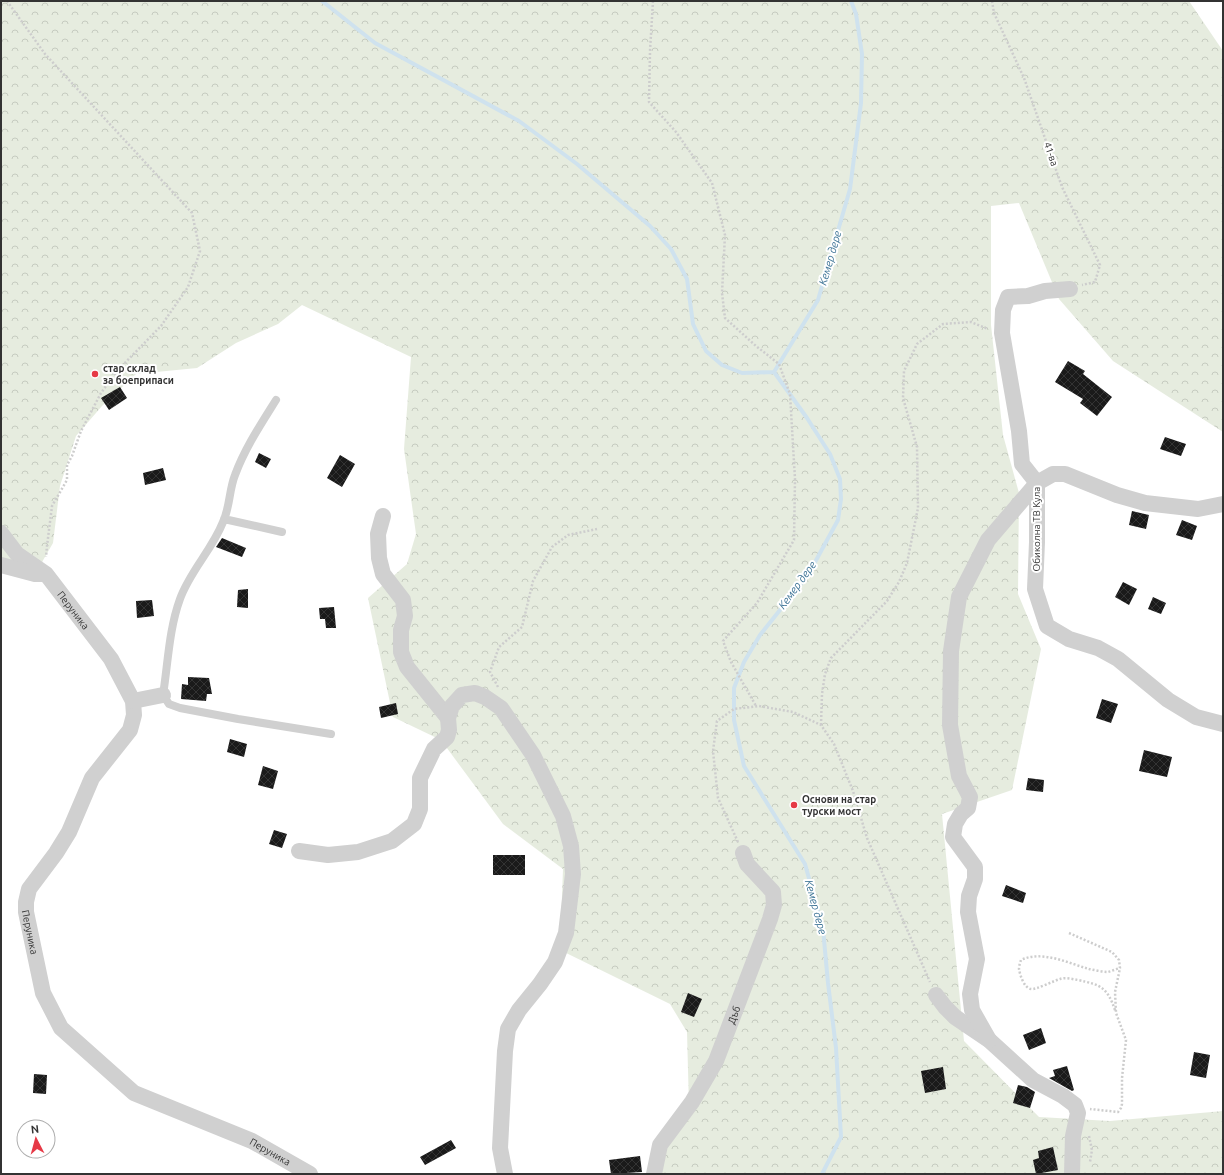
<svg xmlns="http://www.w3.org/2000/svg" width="1224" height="1175" font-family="Ubuntu,sans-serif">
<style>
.forest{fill:url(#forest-crowns)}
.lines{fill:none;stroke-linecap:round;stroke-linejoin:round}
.stream{stroke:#cfe2ee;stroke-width:4}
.building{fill:url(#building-cross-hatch)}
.path{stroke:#cdcdcd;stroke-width:2.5;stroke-dasharray:2 2;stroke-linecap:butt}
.service{stroke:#d0d0d0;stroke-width:8}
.minor{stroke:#d0d0d0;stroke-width:16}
.poi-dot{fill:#e63946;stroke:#fff;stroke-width:1.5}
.labels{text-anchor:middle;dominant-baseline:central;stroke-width:4;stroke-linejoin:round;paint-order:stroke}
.street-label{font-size:10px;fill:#333;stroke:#fff}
.poi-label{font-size:10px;font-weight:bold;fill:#333;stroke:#fff;text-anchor:start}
.water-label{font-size:11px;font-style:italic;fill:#3f7597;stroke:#fff}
</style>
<defs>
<pattern id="forest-crowns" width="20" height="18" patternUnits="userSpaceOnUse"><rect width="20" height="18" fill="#e6ecdf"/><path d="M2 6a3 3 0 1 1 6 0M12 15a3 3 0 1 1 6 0" fill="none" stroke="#c6cbc0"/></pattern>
<pattern id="building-cross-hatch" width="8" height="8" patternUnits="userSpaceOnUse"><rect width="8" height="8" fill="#1a1a1a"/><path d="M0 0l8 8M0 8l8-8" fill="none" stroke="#333"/></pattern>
</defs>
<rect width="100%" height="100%" fill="#fff"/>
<path class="forest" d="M1,1h1188l34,50v381l-110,-71 -54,-62 -40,-96 -28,3v119l12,110 16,58 -1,101 23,55 -29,141 -70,24 22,227 75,76 71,4 113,-10v63h-577l43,-67 -2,-75 -17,-28 -110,-54 3,-81 -60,-45 -62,-84 -48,-23 -25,-119 39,-34 9,-30 -12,-85 7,-92 -109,-52 -24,19 -42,19 -39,25 -61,6 -34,32 -26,30 -16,50 -7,57 -15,26 -37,-11z"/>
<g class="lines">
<path class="stream" d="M322,1l53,42 144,78 58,43 73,62 21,23 16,30 6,45 13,27 16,14 20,8 32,-1
M822,1174l19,-37 -5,-89 -8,-65 -5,-54 -18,-65 -61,-98 -10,-46v-32l10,-26 16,-27 48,-60 30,-55 3,-21 -1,-20 -10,-25 -23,-36 -33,-46 44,-72 32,-111 11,-86 1,-49 -6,-40 -5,-13"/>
</g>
<path class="building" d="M1068,361l17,10 -2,3 29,23 -15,19 -17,-13 3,-4 -28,-17z
M120,387l7,11 -18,12 -8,-12z
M1165,437l21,7 -5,12 -21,-7z
M259,453l12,6 -5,9 -11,-6z
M340,455l15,9 -13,23 -15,-9z
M163,468l3,12 -21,5 -2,-12z
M1132,511l17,4 -3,14 -17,-4z
M1182,520l15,6 -5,14 -16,-5z
M222,538l24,10 -4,9 -26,-10z
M1123,582l14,7 -8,16 -14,-8z
M248,589v19l-11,-1 1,-17z
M1153,597l13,6 -5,11 -13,-5z
M152,600l2,16 -17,2 -1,-17z
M334,607l2,21h-10l-1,-9h-5l-1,-11z
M188,677l21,1 3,16h-5l-1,7 -25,-2 1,-15 6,1z
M1102,699l16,5 -7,19 -15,-5z
M396,703l2,11 -17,4 -2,-11z
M230,739l17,5 -3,13 -17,-5z
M1144,750l28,7 -5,20 -28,-6z
M263,766l15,5 -5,18 -15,-4z
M1028,778l16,2 -1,12 -17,-2z
M274,830l13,4 -5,14 -13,-4z
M493,855h32v20h-32z
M1006,885l20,8 -3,10 -21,-7z
M688,993l14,6 -8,18 -13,-5z
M1041,1028l5,15 -17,7 -6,-15z
M1194,1052l16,3 -4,23 -16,-3z
M1067,1066l7,24 -2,1 -23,-13 6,-2 -2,-6z
M943,1067l3,22 -21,4 -4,-22z
M34,1074l13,1 -1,19 -13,-1z
M1018,1085l9,2 8,5 -5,16 -17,-5z
M451,1140l5,8 -31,17 -5,-8z
M1053,1147l5,23 -22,4 -3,-14 6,-2 -1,-7z
M640,1156l2,16 -31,2 -2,-14z"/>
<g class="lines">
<path class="path" d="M7,1l38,53 147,159 8,38 -12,36 -27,39 -44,45 -16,22 -20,38 -9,25 -5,9v15l-15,26 -5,40 -1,11
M653,1l-3,50 -1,51 27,30 36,51 13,52 -3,58 3,25 31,28 23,18 11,30 5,85 -1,61 -37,63 -34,38 8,21 25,44
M992,1l2,12 30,65 38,109 38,78 -5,17 -13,3
M498,687l-8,-15 9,-25 23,-20 11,-46 19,-34 16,-12 29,-6
M821,725l1,-31 3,-20 6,-16 56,-57 12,-19 8,-19 11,-55 -1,-61 -14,-49 1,-27 13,-27 26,-20 28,-2 17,7
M738,842l-20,-44 -5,-47 4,-30 17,-12 25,-3 34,6 28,13 13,19 19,47 14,47 63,144
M1069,933l43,19 7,8 1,8 -5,24 1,21 10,27 -4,38v26l-1,4 -3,4 -28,-3
M1115,1010c-8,-23 -14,-25 -37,-30 -6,-1 -13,-3 -18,-1 -7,2 -24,11 -29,10 -7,-1 -11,-14 -12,-20 0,-3 1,-6 2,-9 21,-10 47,3 68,9 6,1 13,3 19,3 4,-1 8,-3 12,-4
M1089,1136l3,14 -2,12"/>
<path class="service" d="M276,400c-15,24 -31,48 -41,75 -6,15 -5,32 -12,47 -11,28 -33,49 -43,77 -11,30 -12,64 -17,96l6,9 11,4 58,11 93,15
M224,519l58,13"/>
<g class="minor">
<path d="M1070,289l-25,2 -17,5 -20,1 -5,13 -1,23 17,98 3,33 15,19v59l-2,47 12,37 22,13 29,9 20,11 50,41 28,17 27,7"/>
<path d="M383,516l-5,18 1,24 4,16 20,26 2,16 -4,14v22l6,15 41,51"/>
<path id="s1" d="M1,533l16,21 29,20 65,85 22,42 1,14 -4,15 -38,48 -23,54 -13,21 -27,36 -3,13v10l17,81 18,35 73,65 118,48 58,33"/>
<path d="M1,565l34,9h8"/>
<path d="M133,701l30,-6"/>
<path d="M299,851l29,4 30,-3 34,-11 22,-17 6,-15v-31l14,-29 13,-12 2,-7 -1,-12 4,-12 10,-11 13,-2 10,4 16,11 32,47 30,61 8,30 2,28 -7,59 -11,29 -15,22 -21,26 -11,19 -3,22 -5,97 5,26"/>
<path d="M936,995l9,12 10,10 34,23 44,40 30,16 12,9 3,8 -5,23 -1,38"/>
<path d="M989,1040l-17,-30 -2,-16 7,-35 -9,-47 1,-16 6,-17v-12l-22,-30 2,-13 6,-10 7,-6 2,-11 -11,-21 -9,-51 1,-74 8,-54 29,-57 49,-57 16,-9h12l52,21 28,8 53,6 25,-5"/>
<path id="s2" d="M654,1174l6,-29 32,-43 24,-41 54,-142 4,-14 -1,-13 -26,-28 -4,-11"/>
</g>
</g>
<g class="poi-dot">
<circle cx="95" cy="374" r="4"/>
<circle cx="794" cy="805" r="4"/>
</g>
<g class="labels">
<g class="street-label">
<text transform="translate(1051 154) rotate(71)">41-ва</text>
<text transform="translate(1036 529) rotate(-90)">Обиколна ТВ Кула</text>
<text stroke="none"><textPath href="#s1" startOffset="107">Перуника</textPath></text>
<text stroke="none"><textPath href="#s1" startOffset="479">Перуника</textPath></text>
<text stroke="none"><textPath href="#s2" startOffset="180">Дъб</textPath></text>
<text stroke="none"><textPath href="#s1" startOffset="827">Перуника</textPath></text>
</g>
<g class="poi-label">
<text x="103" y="368">стар склад<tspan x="103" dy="12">за боеприпаси</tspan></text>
<text x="802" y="799">Основи на стар<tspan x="802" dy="12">турски мост</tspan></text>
</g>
<g class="water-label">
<text transform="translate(830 258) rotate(-74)">Кемер дере</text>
<text transform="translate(797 585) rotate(-54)">Кемер дере</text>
<text transform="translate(816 907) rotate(75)">Кемер дере</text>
</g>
</g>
<rect width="1224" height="1175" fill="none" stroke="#333333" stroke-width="4"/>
<g transform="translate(36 1139) rotate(354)"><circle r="19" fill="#ffffff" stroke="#adadad"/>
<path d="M0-3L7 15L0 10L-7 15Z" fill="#e63946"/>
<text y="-6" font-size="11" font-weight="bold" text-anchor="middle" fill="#333333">N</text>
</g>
</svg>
